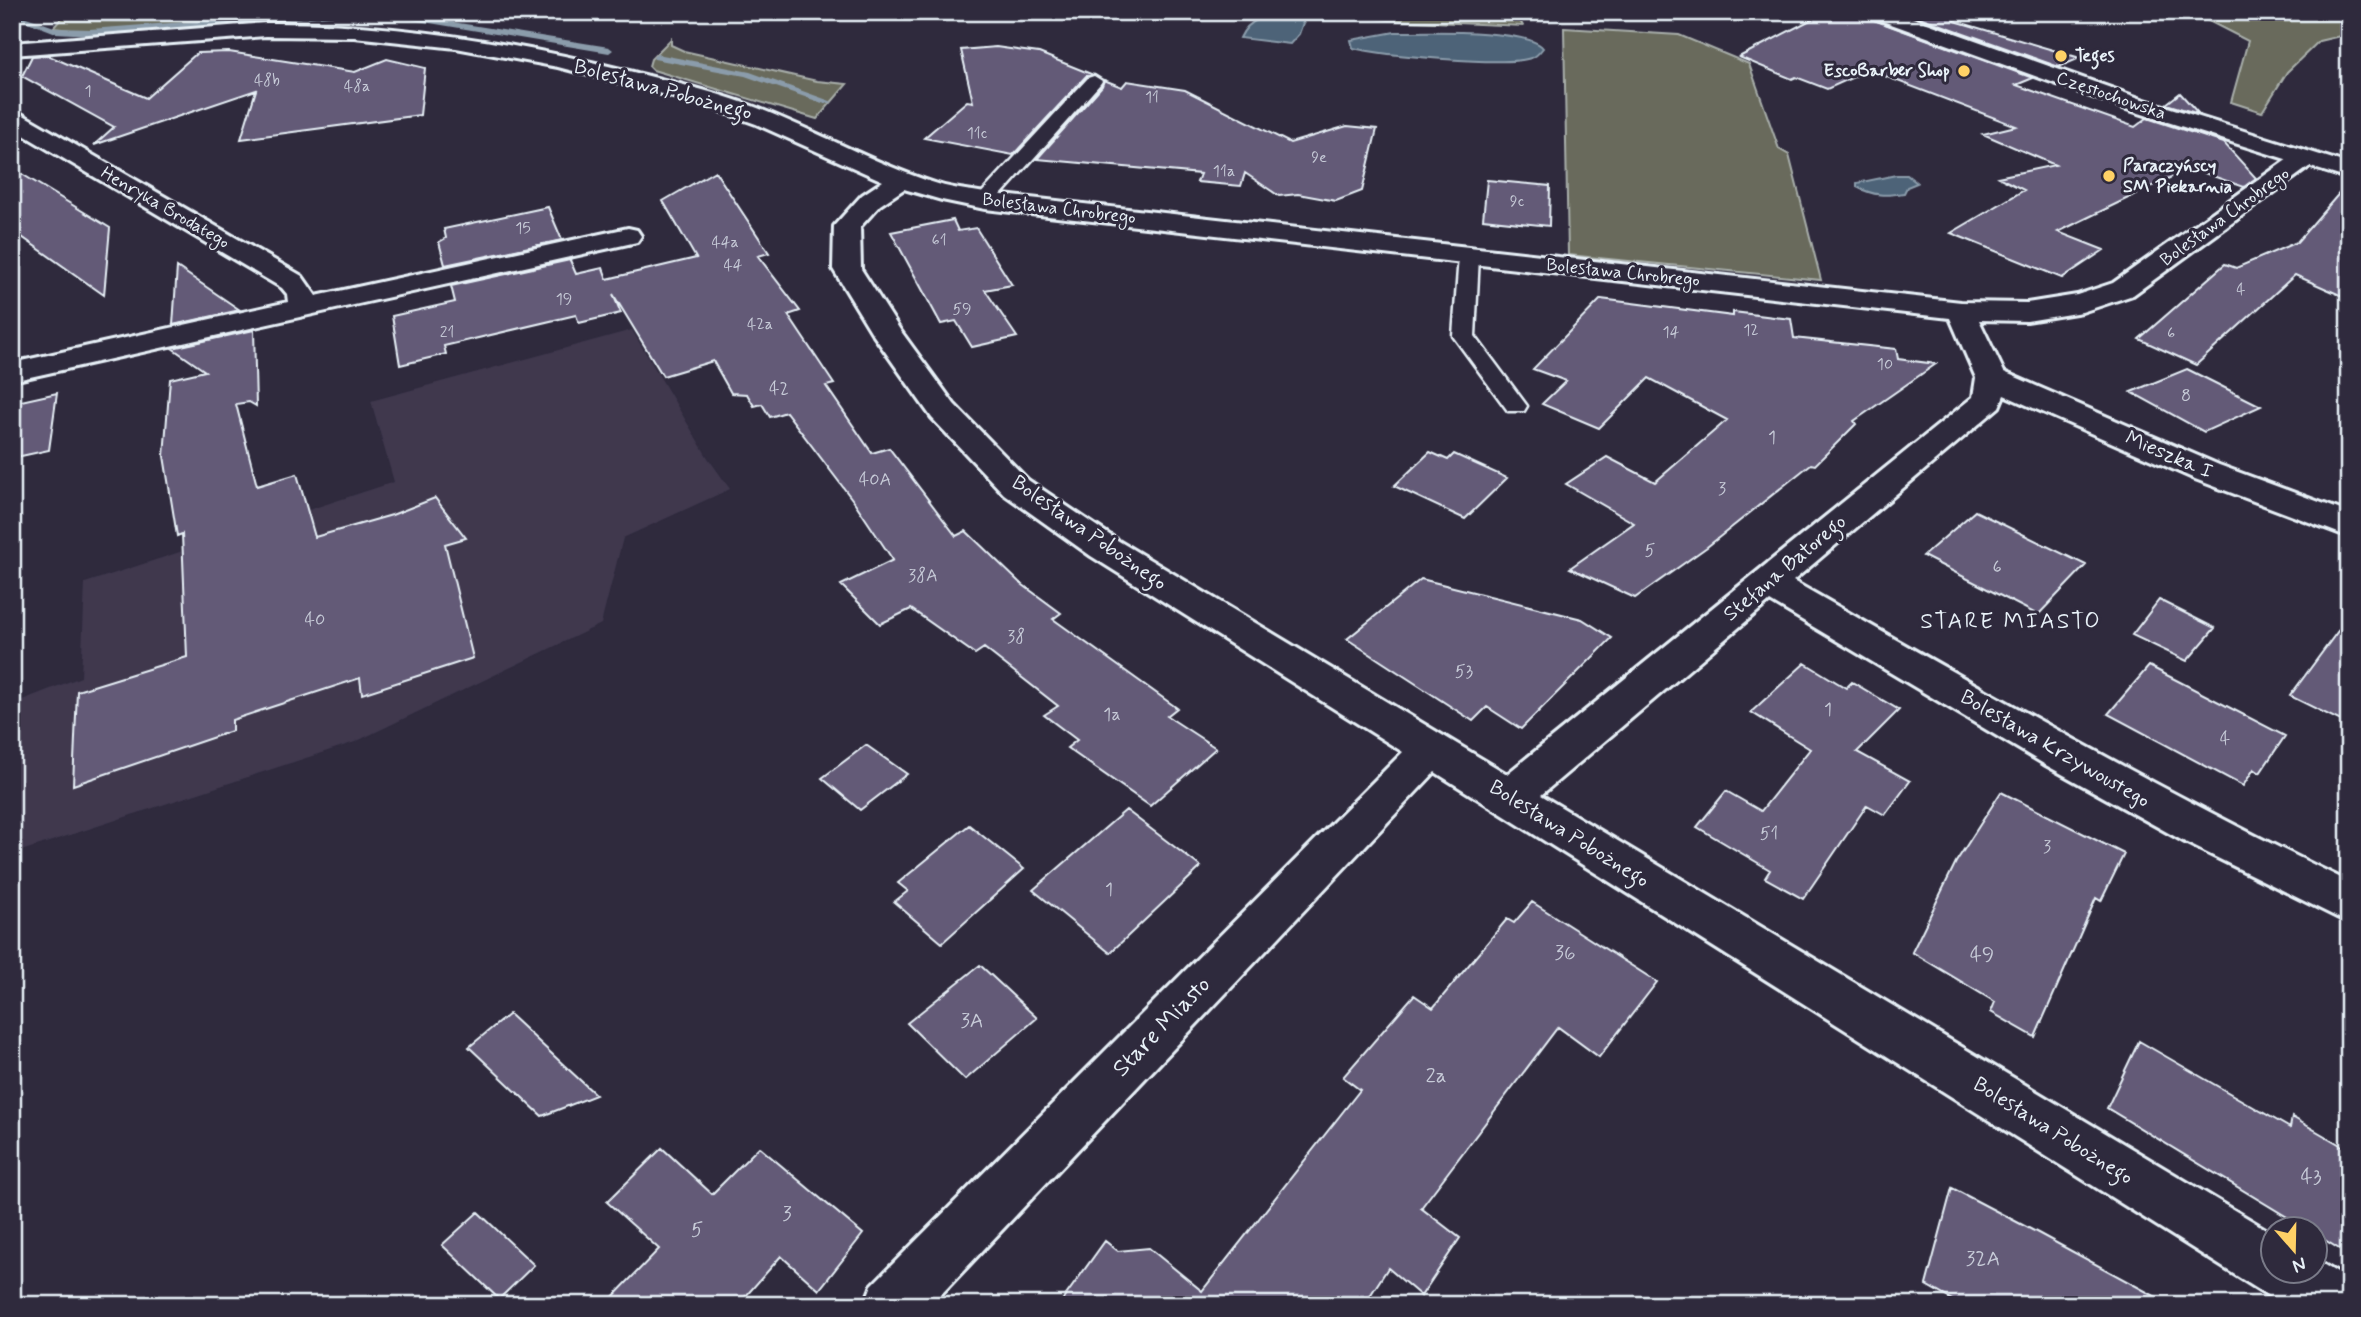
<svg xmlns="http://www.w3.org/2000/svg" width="2361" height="1317" font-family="Mynerve,sans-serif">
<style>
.built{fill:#3f384e}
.green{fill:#696b5c;stroke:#a8aeaa;stroke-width:2}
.water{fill:#4d6478;stroke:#8b9cab;stroke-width:2}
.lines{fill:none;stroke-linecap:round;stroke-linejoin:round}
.stream{fill:#8b9cab;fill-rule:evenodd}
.building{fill:#635a77;stroke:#e8f1f8;stroke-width:2}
.lane-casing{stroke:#e8f1f8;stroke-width:5}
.street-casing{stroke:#e8f1f8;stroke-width:6}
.secondary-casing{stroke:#e8f1f8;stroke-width:6}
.lane{fill:#2f2a3d;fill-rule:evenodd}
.street{fill:#2f2a3d;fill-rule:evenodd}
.secondary{fill:#2f2a3d;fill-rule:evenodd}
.poi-dot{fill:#ffd166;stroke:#2f2a3d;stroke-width:2.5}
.labels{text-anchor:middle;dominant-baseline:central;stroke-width:6;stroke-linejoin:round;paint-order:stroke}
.far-number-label{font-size:16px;fill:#c7cbd8}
.far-poi-label{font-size:18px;font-weight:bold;fill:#e8f1f8;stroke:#2f2a3d;text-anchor:start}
.far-street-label{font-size:18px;fill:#e8f1f8;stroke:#2f2a3d}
.number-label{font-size:18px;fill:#c7cbd8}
.street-label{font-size:21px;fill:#e8f1f8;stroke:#2f2a3d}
.near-number-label{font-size:21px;fill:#c7cbd8}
.neighbourhood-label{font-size:23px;letter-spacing:2px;fill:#e8f1f8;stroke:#2f2a3d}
.near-street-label{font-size:24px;fill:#e8f1f8;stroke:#2f2a3d}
</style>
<rect width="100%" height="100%" fill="#2f2a3d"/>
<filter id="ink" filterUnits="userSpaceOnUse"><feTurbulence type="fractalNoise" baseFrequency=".0143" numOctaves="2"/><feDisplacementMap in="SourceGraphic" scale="14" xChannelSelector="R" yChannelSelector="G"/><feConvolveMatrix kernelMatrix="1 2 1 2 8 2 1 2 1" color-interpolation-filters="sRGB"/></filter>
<g filter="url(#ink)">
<path class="built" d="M632,330l76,128 22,31 -107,49 -22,86 -246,118 -343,112v-150l69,-27 4,-94 309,-101 -23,-81z"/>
<path class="green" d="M67,12h322l-48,1 -251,19 -37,-4z
M1316,12h199l8,14 -135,-6z
M2183,12h166v22l-30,7 -32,31 -25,40 -31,-10 17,-61 -49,-25z
M1564,28l115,7 70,29 30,85 10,6 32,125 -253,-25z
M671,39v6l13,6 133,30 30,3 -30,35 -164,-49 -4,-4 2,-7z"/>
<path class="water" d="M1285,14l14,1 5,5 -5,14 -9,10 -50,-6c9,-20 25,-22 45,-24z
M1395,32c29,0 132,-4 148,16 -3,4 -7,9 -12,10 -25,9 -149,-3 -178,-10l-2,-8z
M1896,175h11l10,8 -10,4 -3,6c-19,3 -30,3 -47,-6v-4z"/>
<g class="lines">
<path class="stream" d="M12,12l45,16 33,1 228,-17 73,2 -4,2 -46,-1 -251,20 -34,-2 -44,-17z
M409,15l200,32 4,3 -4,3 -203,-34 -1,-2z
M657,54l93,18 83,30 -8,2 -80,-28 -91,-17 -1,-2z"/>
</g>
<path class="building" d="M1826,12h38l4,6 165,60 -17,7 119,42 12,-9 77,25 32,35 -12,9 -54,-19 -132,64 46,18 -42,28 -111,-45 73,-43 -26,-13 57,-12 -72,-31 33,-8 -147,-56 -42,19 -31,-12 -4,2 -53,-22z
M1905,12h51l-1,9 125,37 -21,9z
M996,47l43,6 52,21 -5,2 -73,79 -89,-17 43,-37 6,1 -12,-52z
M229,52l126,20 32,-13 38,9 -5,47 -179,24 15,-49 -162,55 20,-18 -92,-51 10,-20 15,-1 99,43 51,-45z
M1104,80l18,7 5,-6 58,9 105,53 57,-17 30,3 -15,62 -26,10 -38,-7 -19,2 -34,-23 -4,13 -44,-4 3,-8 -163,-15 65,-73z
M2180,93l19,21 -33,-10z
M12,168l98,60 -6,67 -92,-65z
M715,171l54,82 -11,3 42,55 -12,4 46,69 -8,2 46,67 17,-5 67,88 10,-5 53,51 42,31 -8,6 124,89 -10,8 49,32 -66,58 -83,-58 10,-8 -33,-25 14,-9 -74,-58 -9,6 -64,-45 -31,15 -39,-39 52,-25 -38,-57 -69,-91 -16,5 -8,-13 -8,2 -7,-12 -16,-1 -18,-32 -50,15 -50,-82 8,19 -42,10 -3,-8 -132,31 2,8 -46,11 -8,-49 63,-14 -4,-16 119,-26 6,14 27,-6 4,11 89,-21 -33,-57z
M1487,180l63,6 -1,40 -66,-7z
M2349,182v117l-54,-24 -99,90 -57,-26 86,-75 11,4 61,-26z
M548,207l14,33 -117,25 -6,-23 7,-4 -2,-9z
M953,220l5,11 18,-3 36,57 -27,5 32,47 -45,10 -16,-26 -15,3 -50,-92z
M177,267l63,43 -67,15z
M1601,299l132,17v-4l58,7 3,19 102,11 2,10 38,5 -82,57 2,3 -41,41 -4,-1 -104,83 -72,51 -65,-30 64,-45 -68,-39 41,-27 48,25 72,-62 -78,-42 -50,50 -57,-24 24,-23 -33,-12z
M254,330l2,76 -7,-4 -13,2 21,82 40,-12 18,63 77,-22 43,-17 31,40 -21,6 28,114 -111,36 -2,-16 -128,42v11l-159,54 4,-94 110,-34 -5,-123 -5,2 -13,-80 6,-77 35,-8 -33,-23z
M2187,369l74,37 -57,26 -73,-40z
M57,393l-8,57 -37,8v-55z
M1430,452l18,8 6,-6 53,24 -42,41 -71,-33z
M1975,511l111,54 -48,50 -115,-59z
M1421,579l161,40 30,19 -91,91 -34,-22 -14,14 -126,-82z
M2159,600l56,28 -28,33 -55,-26z
M2349,616v109l-59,-29z
M1805,663l41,25 6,-6 47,28 -42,42 53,29 -25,34 -18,-10 -64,94 -38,-21 5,-8 -73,-43 29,-36 35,20 49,-62 -59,-37z
M2149,666l136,70 -25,37 -6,-4 -11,17 -135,-72z
M866,745l41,29 -47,36 -38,-32z
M2001,792l123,62 -23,47 -5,-3 -61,139 -44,-25 4,-10 -83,-50 44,-90z
M1126,810l75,57 -91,86 -77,-63z
M969,825l55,44 -82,74 -48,-41 14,-11 -10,-8z
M1532,902l125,80 -58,75 -41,-30 -137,181 39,30 -39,58 -33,-28 -24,37h-305l46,-64 13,10 31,-3 53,43 158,-201 -17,-13 71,-82 19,13 74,-89 7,4z
M980,965l57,53 -72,62 -58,-57z
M509,1014l87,81 -54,21 -73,-69z
M2139,1041l151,87 2,-11 57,33v105l-34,-21v-5h-8l-200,-121z
M759,1147l104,87 -44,56 -38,-34 -43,49h-133l54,-56 -52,-47 55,-54 50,46z
M1952,1188l86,45 133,72h-210l-35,-20z
M478,1212l56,53 -35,34 -57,-54z"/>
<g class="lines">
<defs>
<path id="lane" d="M1094,76l8,5 -2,3 -108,121h-14l-2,-4 2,-4 110,-119z
M1469,250l10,6 -4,80 52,70 -3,5h-16l-55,-75 6,-80z"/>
<path id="street" d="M266,23c123,-1 243,18 363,48 39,10 79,19 118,33 65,24 125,59 191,80 15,5 31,6 47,9l976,109 66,1 50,-8 36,-12 182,-129 9,-2 9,2 3,5 -3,5 -180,131 -51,17 -55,9 -48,-1 25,52 215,93 130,48v24l-154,-58 -191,-84 -5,12 -206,174c184,105 365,209 556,301v41l-164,-81 -141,-78 -274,-163 -229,194 733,439v38h42v-12l33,20v25h-66l-848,-533 -504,533h-67l8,-20 531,-533 -312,-196 -87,-62 -72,-76 -60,-85 -39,-64 1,-43 28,-31 21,-14 -127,-57 -56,-20 -142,-37 -102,-19 -102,-11 -88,-1 -254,19v-12zM904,189l38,11 43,9 965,109 26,60 -3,19 -466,377 -390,-234 -89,-60 -74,-76 -54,-74 -39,-61 -1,-42 20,-22z
M12,111l8,2 282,163 14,20 312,-68 9,2 4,6 -4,6 -9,2 -616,137v-18l276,-61 -1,-8 -5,-6 -270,-160z"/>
<path id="secondary" d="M1866,12h30l246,87 207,65v15l-223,-70 -257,-93z"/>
</defs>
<use href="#lane" class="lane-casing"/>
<use href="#street" class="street-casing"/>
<use href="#secondary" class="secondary-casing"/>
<use href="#lane" class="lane"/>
<use href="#street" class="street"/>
<use href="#secondary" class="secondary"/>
</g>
</g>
<g class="poi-dot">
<circle cx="2061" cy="56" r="7"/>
<circle cx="1964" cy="71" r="7"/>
<circle cx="2109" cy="176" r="7"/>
</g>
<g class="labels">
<g class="far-number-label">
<text x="267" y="80">48b</text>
<text x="357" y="86">48a</text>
<text x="88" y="91">1</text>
<text x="1152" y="97">11</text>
<text x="977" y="133">11c</text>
<text x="1319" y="157">9e</text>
<text x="1224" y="171">11a</text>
<text x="1517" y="201">9c</text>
<text x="523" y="228">15</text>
<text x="939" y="240">61</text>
<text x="725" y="242">44a</text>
<text x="733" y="265">44</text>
<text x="2241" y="289">4</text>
<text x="564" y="299">19</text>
<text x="962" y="309">59</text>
<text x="760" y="324">42a</text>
<text x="1751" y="330">12</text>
<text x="447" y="332">21</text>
<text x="1671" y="332">14</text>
<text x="2171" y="333">6</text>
<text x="1885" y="364">10</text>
</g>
<g class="far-poi-label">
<text x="2075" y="56">Teges</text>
<text x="1950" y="71" text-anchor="end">EscoBarber Shop</text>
<text x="2123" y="166">Paraczyńscy<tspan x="2123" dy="21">SM Piekarnia</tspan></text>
</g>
<g class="far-street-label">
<text transform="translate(2111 96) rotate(19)">Częstochowska</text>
<text transform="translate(165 208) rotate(30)">Henryka Brodatego</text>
<text transform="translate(1059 209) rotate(7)">Bolesława Chrobrego</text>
<text transform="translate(2225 217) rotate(-36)">Bolesława Chrobrego</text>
<text transform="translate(1623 273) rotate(6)">Bolesława Chrobrego</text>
</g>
<g class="number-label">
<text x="779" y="389">42</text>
<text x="2186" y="396">8</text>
<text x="1772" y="438">1</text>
<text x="875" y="480">40A</text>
<text x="1722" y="489">3</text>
<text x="1650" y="551">5</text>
<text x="1997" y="567">6</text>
<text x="923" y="576">38A</text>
<text x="315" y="620">40</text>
<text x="1016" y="637">38</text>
<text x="1464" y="672">53</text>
<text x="1828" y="710">1</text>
<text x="1112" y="715">1a</text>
<text x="2225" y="739">4</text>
<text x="1769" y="834">51</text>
<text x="2047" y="847">3</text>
<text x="1109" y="890">1</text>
</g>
<g class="street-label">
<text transform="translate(663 90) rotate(15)">Bolesława Pobożnego</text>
<text transform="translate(2169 455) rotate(23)">Mieszka I</text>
<text transform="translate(1089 533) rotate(35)">Bolesława Pobożnego</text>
<text transform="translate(1785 568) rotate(-40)">Stefana Batorego</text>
<text transform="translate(2055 749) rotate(30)">Bolesława Krzywoustego</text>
<text transform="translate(1569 834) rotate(32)">Bolesława Pobożnego</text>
<text transform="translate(2053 1131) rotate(32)">Bolesława Pobożnego</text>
</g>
<g class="near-number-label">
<text x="1565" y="953">36</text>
<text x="1982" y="955">49</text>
<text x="972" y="1021">3A</text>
<text x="1436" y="1076">2a</text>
<text x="2311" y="1177">43</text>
<text x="787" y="1214">3</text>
<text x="697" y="1230">5</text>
<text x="1983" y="1259">32A</text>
</g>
<g class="neighbourhood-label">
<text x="2011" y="622">STARE MIASTO</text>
</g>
<g class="near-street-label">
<text transform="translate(1162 1027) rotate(-46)">Stare Miasto</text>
</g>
</g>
<rect width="2361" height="1317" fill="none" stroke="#2f2a3d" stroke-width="42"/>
<rect x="21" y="21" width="2319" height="1275" fill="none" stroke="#e8f1f8" stroke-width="2.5" filter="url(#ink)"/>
<g transform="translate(2294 1250) rotate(160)"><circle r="33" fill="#2f2a3d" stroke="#797a88" stroke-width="2"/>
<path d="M0-5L12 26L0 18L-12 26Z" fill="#ffd166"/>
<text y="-10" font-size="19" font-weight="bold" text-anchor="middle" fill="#e8f1f8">N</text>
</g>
</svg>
